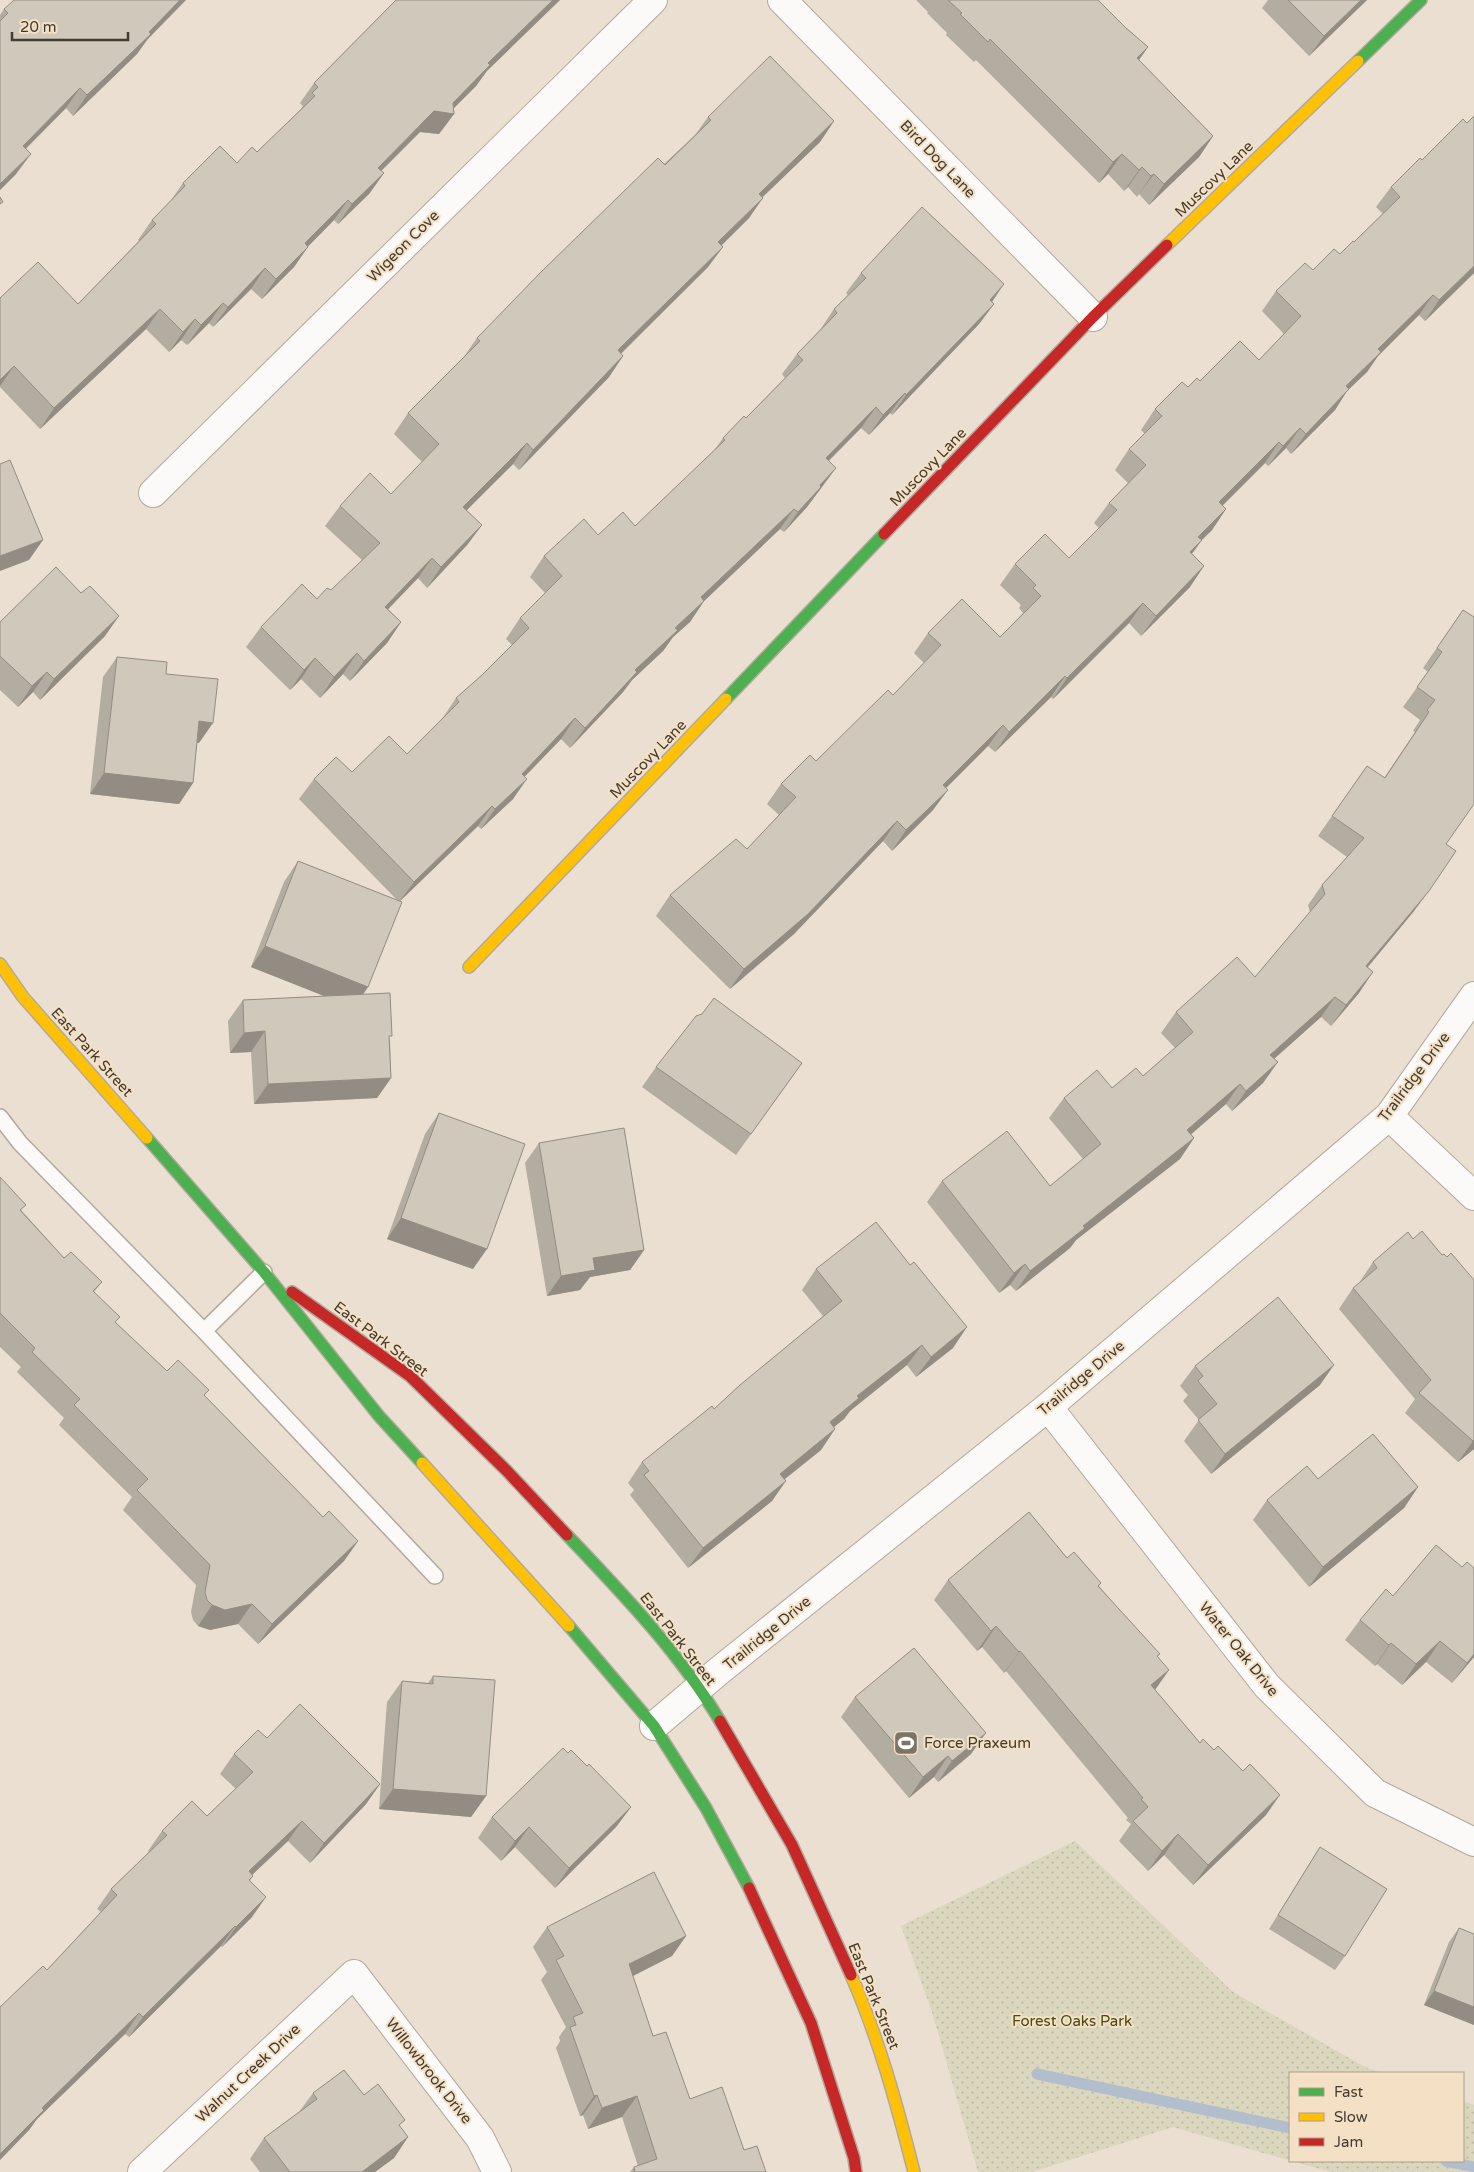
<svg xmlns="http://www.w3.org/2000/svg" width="1474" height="2172" font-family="'Varela Round',sans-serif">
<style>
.grass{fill:url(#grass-dots)}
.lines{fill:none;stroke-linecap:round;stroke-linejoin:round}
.stream{stroke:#b2becd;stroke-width:11}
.lane-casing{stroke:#b1a99d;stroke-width:18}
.street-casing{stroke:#b1a99d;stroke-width:30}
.fast-casing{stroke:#b1a99d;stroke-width:14}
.slow-casing{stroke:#b1a99d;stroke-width:14}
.jam-casing{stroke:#b1a99d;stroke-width:14}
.lane{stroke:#fcfaf8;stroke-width:15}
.street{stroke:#fcfaf8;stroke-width:28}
.fast{stroke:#4caf50;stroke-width:11}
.slow{stroke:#ffc107;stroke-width:11}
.jam{stroke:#c62828;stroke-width:11}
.wall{fill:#b3aca1}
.shaded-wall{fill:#928c83}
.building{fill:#d0c8bb;stroke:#928c83}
.labels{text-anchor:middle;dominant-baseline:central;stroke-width:4;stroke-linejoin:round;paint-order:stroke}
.street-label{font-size:15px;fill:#433b30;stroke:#f4e1c5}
.poi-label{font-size:15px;fill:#433b30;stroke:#f4e1c5;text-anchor:start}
.park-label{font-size:15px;fill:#474a11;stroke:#f4e1c5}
</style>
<defs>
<pattern id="grass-dots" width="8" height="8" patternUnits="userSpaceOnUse" patternTransform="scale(1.25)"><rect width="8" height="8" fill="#dad7be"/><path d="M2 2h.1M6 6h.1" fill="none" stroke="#bcb9a4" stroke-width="1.8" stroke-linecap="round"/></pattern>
</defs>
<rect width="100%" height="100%" fill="#eadfd0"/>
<path class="grass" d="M1075,1841l158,151 132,75 17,6h-92v88h173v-60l11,4v67h-144l-157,-45 -141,45h-54l-46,-160 -31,-86z"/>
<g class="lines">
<path class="stream" d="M1037,2074l253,54
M1446,2161l28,6"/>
<defs>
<path id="lane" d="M0,1117l20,26 184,188 231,245
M204,1331l60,-59"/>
<path id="street" d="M782,0l311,317
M153,493l500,-493
M1389,1116l85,80
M1048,1407l219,279 108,107 99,49
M654,1726l66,-56 328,-263 341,-291 85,-120
M142,2172l212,-198 126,164 17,34"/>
<path id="fast" d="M1358,61l63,-61
M726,699l158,-165
M147,1138l117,134 115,144 43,47
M567,1535c55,58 112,117 153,186
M569,1626l85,100 52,82 43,80"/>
<path id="slow" d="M1167,245l191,-184
M0,964l23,33 124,141
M469,967l257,-268
M422,1463l147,163
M851,1975c28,64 46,130 63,197"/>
<path id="jam" d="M884,534l209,-217 74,-72
M292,1292l118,84 96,94 61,65
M720,1721l72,124 59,130
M749,1888l62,135 43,135 2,14"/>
</defs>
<use href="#lane" class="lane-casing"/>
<use href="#street" class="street-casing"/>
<use href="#fast" class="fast-casing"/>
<use href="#slow" class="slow-casing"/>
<use href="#jam" class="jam-casing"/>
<use href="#lane" class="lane"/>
<use href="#street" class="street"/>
<use href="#fast" class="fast"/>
<use href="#slow" class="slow"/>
<use href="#jam" class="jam"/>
</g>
<path class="wall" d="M396,0h164l-73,70 -11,16 -23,23 1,5 -15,20 -19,-2 -39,39 3,2 -15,21 -31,30 -4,-4 -26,26 -14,21 -32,32 -11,-10 -38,38 -4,-4 -22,22 -6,-5 -12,12 -23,-23 -106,100 -40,-42v-89l78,6 61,-63 -1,-1 14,-20 17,-17 14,-20 54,-20 20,-11 43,-42 3,-4 -3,-3 14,-20z
M916,0h182l28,28 22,19 -9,13 74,76 -14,21 -50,48 -10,-11 -2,3 -9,-10 -4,4 -16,-17 -9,9 -123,-123 -2,2 -28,-27 1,-2 -20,-20 1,-1z
M1268,0h99l-58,56 -47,-48z
M4,9l143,31 -10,14 -64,62 -7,-8 -40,41 -10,25 -16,16v-175z
M708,117l126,4 -14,21 -58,55 -13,21 -28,27 -13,22 -87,87 2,2 -14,21 -90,93 -6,-6 -47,46 16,15 -15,20 -40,43 -9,-10 -30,31 13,13 -14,21 -37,38 -7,-7 -23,24 -19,-19 -11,11 -44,-43 15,-20 56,-28 14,-9 31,-30 -37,-34 15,-20 51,-12 31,-32 -28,-28 14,-21 55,-55 14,-20 218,-203z
M1391,187l83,86 -49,48 -6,-6 -41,41 -11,16 -20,19 -12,19 -44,44 -5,-6 -18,18 -3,-3 -43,43 4,3 -14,21 -10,10 -10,14 -2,33 -49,49 -12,-13 -76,76 -2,-2 -56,55 -7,-6 -42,42 -13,22 -41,41 -9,-10 -89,93 -64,55 -74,-73 14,-21 77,-46 32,-34 -12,-11 14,-20 35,-23 77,-66 31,-32 -10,-10 14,-20 72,4 23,-24 -4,-5 2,-3 -21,-20 15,-21 54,-6 30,-30 -5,-5 15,-20 19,-20 -13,-13 14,-21 16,-15 -4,-4 14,-21 33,-22 12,-6 59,-21 25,-26 -22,-23 14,-20 64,-37 14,-12 29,-28 -7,-7z
M861,273l131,29 2,2 -15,20 -87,91 -2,-2 -21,22 -8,-7 -32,33 7,7 -29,39 -23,25 -4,-3 -76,72 -14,21 -17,15 -10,14 -31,29 -9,12 -53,56 -9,-9 -36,37 -12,23 -32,30 -3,-3 -78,75 -37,94 27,45 1,38 -14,20 -123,6 -3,-52 -21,1 -2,-32 15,-21 83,-4 -75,-29 33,-85 14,-21 99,39 -98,-101 15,-20 38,-7 55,-18 35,-35 14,-21 26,-23 30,-30 -6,-6 14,-21 25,-25 -15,-16 14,-21 54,-21 37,-9 78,-74 10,-14 23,-20 39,-40 -3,-4 15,-20 23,-24 14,-21 14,-14 -2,-2z
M1463,610l-17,234 -32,67 -46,56 -9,26 -28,33 -10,-9 -47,42 -11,24 -31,28 -6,-7 -35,30 3,4 -14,21 -104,81 -6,8 -54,43 -6,-6 -11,8 -72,-91 15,-21 108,5 33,-27 -34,-41 15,-20 48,-10 31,-12 32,-28 -14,-15 15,-21 79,-35 55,-65 -2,-7 14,-20 25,-28 -29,-21 49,-70 17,12 31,-46 -2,-1 7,-11 -17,-13 25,-35 -5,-4z
M0,622l105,14 -65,64 -7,-8 -15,15 -18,-17z
M117,657l49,17 33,69h-2l-4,40 -14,21 -89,-10 13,-117z
M802,1063l-66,92 -94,-68 14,-20z
M439,1113l34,156 -86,-30 38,-105z
M539,1143l105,107 -14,20 -40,7 -10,13 -33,6 -22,-133z
M0,1177l22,34 42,47 38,24 -8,10 22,31 51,48 38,25 118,121 35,24 -14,20 -86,83 -20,-20 -28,6 -12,-4 -5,-6 -2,-8 5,-27 -73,-75 9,-13 -73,-72 5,-7 -47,-46 4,-5 -21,-20z
M1413,1239l29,16 5,2 27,192 -16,13 -53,-49 10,-14 -76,-90 14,-21 6,-5 14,-21z
M816,1269l137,79 -37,29 -9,-12 -57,46 -6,8 -10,8 1,2 -14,21 -36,29 -13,22 -84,67 -58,-73 4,-5 -6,-7 14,-21 72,-53 109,-93 -21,-26z
M1195,1366l125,19 -109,89 -27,-33 15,-21 -16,-19 5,-6 -8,-9z
M1318,1479l100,8 -14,21 -95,79 -56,-67 14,-20z
M1067,1558l34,25 -2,3 59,71 -3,33 45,53 66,72 -73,70 -29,-30 -16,16 -29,-30 12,-17 -5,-4 2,-2 -122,-147 -2,2 -22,-26 -5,4 -43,-51 14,-20z
M1462,1567l12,1v89l-22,26 -26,-21 -24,23 -25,-21 -2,2 -30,-26 15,-20 33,-24z
M433,1676l53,120 -15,21 -92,-8 8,-107 15,-21 26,2z
M855,1697l116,57 -33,28 -4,-5 -25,21 -68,-81z
M267,1738l113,46 -14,20 -56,59 -22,-22 -36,34 1,1 -3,5 2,36 -30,30 -1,-1 -92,91 -4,-3 -88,85 -8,11 -29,30v-153l47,-37 54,-58 -4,-3 14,-20 38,-37 -1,-1 14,-20 45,-15 29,-27 -16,-15 14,-20z
M568,1753l19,13 44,41 -15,20 -61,61 -40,-41 -14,14 -23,-23 14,-21z
M1320,1847l25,109 -10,14 -66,-41 42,-68z
M547,1927l139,9 -14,20 -39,20 20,60 37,63 76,73h-136l4,-5 4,-1 -16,-49 -34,12 -5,-14 -3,1 -24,-68 4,-7 -1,-4 7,-10 -25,-47 6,-8 -14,-25z
M1459,1928l15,6v91l-50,-20 25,-63z
M313,2093l51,2 36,32 8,10 -14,21 -19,14h-115l-10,-13 14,-21 35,-26z"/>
<path class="shaded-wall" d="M180,0h6l-39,40 -10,14 -64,62 14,-21z
M553,0h7l-73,71 -11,15 -27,27 5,1 -15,20 -19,-2 -56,56 14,-20 56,-57 19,-8 35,-40z
M1361,0h6l-58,56 15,-20z
M1148,47l-14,20 3,-9z
M80,88l-14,20 -58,58 15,-20z
M834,121l-14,21 -75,72 14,-20z
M1213,136l-14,21 -50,48 15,-21z
M31,154l-15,20 -16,16v-6z
M1122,154l-14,20 -9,9 14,-21z
M1142,167l-14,20 -4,4 15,-21z
M384,173l-15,21 -31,30 14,-20z
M1154,174l-15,20 -2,3 14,-21z
M763,198l-14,20 -45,45 14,-21z
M348,200l-14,20 -43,44 14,-21z
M308,247l-14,20 -32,32 14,-20z
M723,247l-15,20 -105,104 15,-21z
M1474,266v7l-49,48 14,-21z
M265,268l-14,21 -38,38 15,-20z
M1004,284l-14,21v-5z
M1433,295l-14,20 -41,41 -11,16 -20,19 -12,19 -44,44 15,-20 72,-85z
M223,303l-14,20 -22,22 14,-20z
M994,304l-15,20 -87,91 14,-20z
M160,309l-14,20 -106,100 14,-21z
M195,319l-14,21 -12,12 14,-20z
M623,356l-14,21 -90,93 14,-20z
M14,366l-14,20v-6z
M905,393l-15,20 -21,22 14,-20z
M876,407l-15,21 -50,50 15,-20z
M1300,428l-14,20 -18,18 15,-20z
M1279,442l-14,21 -60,60 14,-21z
M527,443l-14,21 -64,64 14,-21z
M836,468l-29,39 -23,25 14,-20 22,-27z
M794,509l-14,20 -79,75 3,-3 -14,21 -17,15 -10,14 -31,29 -9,12 -53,56 15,-20 50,-58 40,-42 26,-31z
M1226,509l-14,21 -28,27 14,-20z
M482,525l-15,20 -40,43 14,-21z
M43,540l-14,20 -29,11v-15z
M1202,540l-15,20 3,-8z
M432,558l-14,20 -47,49 14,-20z
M1204,566l-14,21 -49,49 15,-20z
M1143,603l-14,20 -76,76 14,-21z
M119,616l-14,20 -65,64 14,-21z
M401,622l-14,21 -37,38 14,-20z
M357,653l-14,21 -23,24 14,-21z
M315,658l-14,21 -11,11 14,-20z
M47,672l-14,20 -15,15 14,-21z
M1065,676l-14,21 -56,55 14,-20z
M575,718l-14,21 -53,55 14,-20z
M199,721l14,2 -14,20 -14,-2z
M1003,725l-15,21 -59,59 14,-20z
M104,773l89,10 -14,21 -89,-10z
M527,779l-14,20 -32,30 14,-20z
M948,790l-15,20 -41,41 14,-21z
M492,806l-14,20 -79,76 15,-20z
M897,821l-14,20 -89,93 -64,55 14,-20z
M1429,891l-15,20 -62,75 14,-20z
M265,946l103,41 -14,21 -103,-41z
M1373,972l-14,21 -28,33 15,-21z
M1335,997l-14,20 -65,58 14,-20z
M265,1031l-14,21 -21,1 14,-20z
M1278,1062l-15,21 -31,28 14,-20z
M391,1078l-14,20 -123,6 14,-20z
M1240,1084l-14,20 -53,46 14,-20z
M1194,1138l-14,21 -104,81 -6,8 -54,43 14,-20 53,-45z
M401,1218l86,31 -14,20 -86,-30z
M644,1250l-14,20 -40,7 -10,13 -33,6 14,-20 32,-18z
M1025,1264l-15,21 -11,8 15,-20z
M967,1327l-14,21 -37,29 15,-20z
M922,1345l-15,20 -57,46 -6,8 -29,23 15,-20 27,-26z
M1334,1365l-14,20 -109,89 14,-20z
M835,1429l-14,21 -55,44 14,-20z
M1474,1440v9l-16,13 15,-21z
M786,1481l-14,20 -84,67 15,-20z
M1418,1487l-14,21 -95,79 14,-20z
M358,1541l-14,20 -86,83 14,-20z
M252,1604l-14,20 -28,6 -12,-4 14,-21z
M996,1626l-14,21 -5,4 14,-20z
M1440,1641l-14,21 -24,23 14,-21z
M1391,1643l-14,21 -2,2 14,-21z
M1020,1651l-14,20 -2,2 15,-21z
M1474,1654v3l-22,26 15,-20z
M1169,1670l-14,20 -4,-5z
M986,1733l-15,21 -33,28 14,-21z
M948,1756l-14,21 -25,21 14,-21z
M380,1784l-14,20 -56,59 14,-20z
M393,1789l93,7 -15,21 -92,-8z
M1280,1795l-14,20 -73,70 15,-20z
M631,1807l-15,20 -61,61 14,-20z
M302,1821l-14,20 -53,50 14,-20z
M529,1827l-14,20 -14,14 14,-20z
M1178,1834l-14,21 -16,16 14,-20z
M266,1897l-14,20 -30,30 14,-20z
M235,1926l-14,20 -92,91 14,-20z
M686,1936l-14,20 -57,29 14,-21z
M1434,1991l40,16v18l-50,-20z
M139,2013l-14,21 -88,85 -8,11 -29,30v-6l42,-46z
M597,2095l-14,20 -3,1 14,-20z
M637,2096l-15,21 -34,12 14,-21z
M408,2137l-14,21 -19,14h-13z"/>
<path class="building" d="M14,0h166l-31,32 2,2 -64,61 -7,-7 -57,58 8,8 -31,30v-163l8,-8 -4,-4z
M396,0h157l-65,63 2,2 -37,38 1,11 -20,-3 -56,57 6,5 -32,31 -4,-4 -43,43 3,4 -32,32 -11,-11 -37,39 -5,-4 -22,22 -6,-6 -12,13 -23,-23 -106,99 -40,-42 -14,14v-82l38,-36 40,42 78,-80 -4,-4 33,-34 -2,-3 37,-37 17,17 15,-16 5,5 58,-56 -3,-3 6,-6 -4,-4z
M948,0h150l28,28 22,19 -11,11 76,78 -49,48 -10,-10 -3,2 -9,-9 -3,3 -17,-16 -9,8 -123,-123 -2,3 -28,-28 2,-1z
M1288,0h73l-37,36z
M770,56l64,65 -75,73 4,4 -45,44 5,5 -105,103 5,6 -90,94 -6,-7 -64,64 19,18 -41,42 -9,-9 -47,49 16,15 -37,39 -7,-8 -23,24 -19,-19 -11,12 -43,-43 41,-43 15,15 10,-11 4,2 49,-47 -40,-37 30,-33 21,21 48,-50 -31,-31 72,-72 -3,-3 64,-66 117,-114 7,7 46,-45 -3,-3z
M1474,116v150l-35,34 -6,-5 -55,54 3,3 -35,34 3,3 -43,45 -6,-6 -17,18 -4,-4 -60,60 7,7 -28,28 4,3 -12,12 14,14 -48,50 -13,-13 -76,75 -2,-2 -56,56 -6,-7 -60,60 5,5 -42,40 -9,-9 -89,93 -64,55 -74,-74 66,-56 11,10 49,-52 -15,-13 29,-29 6,6 72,-71 5,5 48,-50 -13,-12 34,-34 38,38 41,-41 -8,-8 3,-3 -21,-21 30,-30 24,24 48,-48 -8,-7 37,-38 -17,-16 33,-33 -7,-7 27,-27 6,5 9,-9 3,3 40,-40 19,19 42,-44 -25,-25 29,-28 8,7 21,-21 6,5 13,-13 1,1 46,-45 -9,-10 29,-29 2,2 41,-41 4,4z
M0,197l3,5 -3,2z
M922,207l82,77 -14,16 4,4 -88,91 -1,-2 -22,22 -7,-8 -50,51 10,10 -16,17 1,2 -23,25 -4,-3 -93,88 3,4 -29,27 3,2 -43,40 2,2 -52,56 -10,-10 -53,56 5,5 -32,30 -3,-3 -78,76 -100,-103 22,-22 16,15 37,-36 18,18 52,-52 -3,-4 26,-23 47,-47 -9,-10 42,-42 -18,-20 40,-37 14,16 25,-23 12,14 90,-86 -2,-2 21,-22 2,2 57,-58 -6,-6 40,-41 -3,-4 32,-31 -5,-5z
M10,460l33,80 -43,16v-92z
M56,567l25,26 9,-7 29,30 -65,63 -7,-7 -15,14 -32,-30v-34z
M1463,610l11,7v187l-28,40 10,7 -27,40 -63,75 7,6 -27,33 -11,-8 -65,58 8,7 -32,29 -6,-7 -53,46 7,8 -111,88 2,2 -55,43 -5,-7 -11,9 -72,-92 65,-50 43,55 51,-42 -37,-46 33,-28 15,18 24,-20 7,8 50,-44 -17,-20 61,-55 18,20 70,-83 -3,-9 42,-47 -32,-22 35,-50 18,12 44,-66 -2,-2 8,-10 -18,-13 25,-35 -5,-4z
M117,657l50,5 -1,12 52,5 -5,44 -14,-2 -6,62 -89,-10z
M298,861l104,41 -34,85 -103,-41z
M390,993l2,43h-3l2,42 -123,6 -3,-53 -21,2 -1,-33z
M714,998l88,65 -51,71 -95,-67 40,-51 6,-2z
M439,1113l86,31 -38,105 -86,-31z
M624,1128l20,122 -51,8 2,12 -34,6 -22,-133z
M0,1177l26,28 -6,5 44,48 7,-6 31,30 -9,9 27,26 -5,5 52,49 11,-11 31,30 -5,5 119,122 6,-6 29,30 -86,83 -20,-20 -27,6 -13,-5 -5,-5 -2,-8 5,-27 -73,-75 11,-11 -74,-74 6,-6 -48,-47 3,-4 -35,-35z
M876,1222l34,43 4,-3 53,65 -36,30 -9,-12 -65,51 2,2 -29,24 5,7 -55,45 6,7 -83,67 -59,-73 5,-4 -7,-9 70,-56 2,3 26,-24 102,-84 -26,-32z
M1422,1231l20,24 2,-1 3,3 4,-4 23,27v160l-1,1 -54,-48 12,-13 -78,-92 24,-20 -4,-6 35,-30 5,7z
M1278,1297l56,68 -109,89 -27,-34 19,-16 -19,-23 5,-5 -8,-10z
M1373,1434l45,53 -95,80 -56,-67 40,-34 11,13z
M1029,1512l38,46 7,-6 27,31 -3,3 62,68 -3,2 12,14 -18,15 49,58 3,-4 11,11 4,-4 25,25 7,-7 30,31 -72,70 -30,-31 -16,17 -29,-30 15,-14 -7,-8 2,-1 -123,-147 -1,1 -23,-26 -5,5 -43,-51z
M1436,1545l26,22 5,-5 7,6v86l-7,9 -27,-22 -24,23 -25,-21 -2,2 -29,-25 26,-31 7,7z
M914,1648l72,85 -34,28 -4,-5 -25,21 -68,-80z
M433,1676l62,4 -9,116 -93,-7 9,-108 31,3z
M300,1704l80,80 -56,59 -22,-22 -53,50 4,5 -4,4 17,17 -30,30 -1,-1 -92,91 -4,-4 -97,95 2,2 -44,44v-147l43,-41 4,4 70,-75 -6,-6 56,-54 -5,-4 30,-30 15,15 46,-44 -19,-18 24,-24 9,8z
M563,1748l5,5 3,-3 16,16 2,-2 42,43 -62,61 -40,-41 -14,14 -23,-24z
M1320,1847l67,42 -42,67 -67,-41z
M654,1872l32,64 -57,28 24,72 13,-4 24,67 32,-12 22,63 13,-4 9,26h-131l-1,-5 23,-8 -20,-63 -35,12 -5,-13 -3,1 -24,-69 6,-2 -3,-8 10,-4 -27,-53 8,-4 -17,-29z
M1459,1928l15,6v73l-40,-16z
M344,2070l20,25 14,-11 27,36 -6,5 9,12 -46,35h-72l-26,-34 53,-39 -4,-6z"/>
<defs>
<symbol id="stadium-square" viewBox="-11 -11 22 22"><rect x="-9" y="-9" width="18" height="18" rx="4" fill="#7d7468" stroke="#f4e1c5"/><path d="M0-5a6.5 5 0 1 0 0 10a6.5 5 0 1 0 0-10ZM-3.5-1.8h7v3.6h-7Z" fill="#fff"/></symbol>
</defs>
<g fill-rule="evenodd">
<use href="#stadium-square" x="892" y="1729" width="28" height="28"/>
</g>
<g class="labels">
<g class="street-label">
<text transform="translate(938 159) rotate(46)">Bird Dog Lane</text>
<text transform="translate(1214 179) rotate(-44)">Muscovy Lane</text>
<text transform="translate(403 246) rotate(-45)">Wigeon Cove</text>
<text transform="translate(928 467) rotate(-46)">Muscovy Lane</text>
<text transform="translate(648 759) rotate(-46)">Muscovy Lane</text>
<text transform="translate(92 1052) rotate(48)">East Park Street</text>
<text transform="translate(1414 1077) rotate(-53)">Trailridge Drive</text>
<text transform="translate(381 1339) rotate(37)">East Park Street</text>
<text transform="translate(1081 1378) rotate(-40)">Trailridge Drive</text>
<text transform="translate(767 1633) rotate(-39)">Trailridge Drive</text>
<text transform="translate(678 1639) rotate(52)">East Park Street</text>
<text transform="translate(1239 1649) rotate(51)">Water Oak Drive</text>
<text transform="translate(874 1996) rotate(68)">East Park Street</text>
<text transform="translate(429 2071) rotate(52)">Willowbrook Drive</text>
<text transform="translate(248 2073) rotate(-43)">Walnut Creek Drive</text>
</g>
<g class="poi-label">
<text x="924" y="1743">Force Praxeum</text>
</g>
<g class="park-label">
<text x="1072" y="2021">Forest Oaks Park</text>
</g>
</g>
<rect x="1289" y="2072" width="175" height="90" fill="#f4e1c5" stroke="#ad9f89"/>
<rect x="1299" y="2088" width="25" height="8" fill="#4caf50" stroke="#ad9f89"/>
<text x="1334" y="2097" font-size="15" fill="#433b30">Fast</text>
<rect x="1299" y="2113" width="25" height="8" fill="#ffc107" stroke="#ad9f89"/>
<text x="1334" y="2122" font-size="15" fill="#433b30">Slow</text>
<rect x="1299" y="2138" width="25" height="8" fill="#c62828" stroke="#ad9f89"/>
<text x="1334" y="2147" font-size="15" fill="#433b30">Jam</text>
<path d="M12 32v8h116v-8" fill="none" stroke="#433b30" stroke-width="2.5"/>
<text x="20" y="32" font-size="15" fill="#433b30" stroke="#f4e1c5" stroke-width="4" paint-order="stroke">20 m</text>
</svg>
